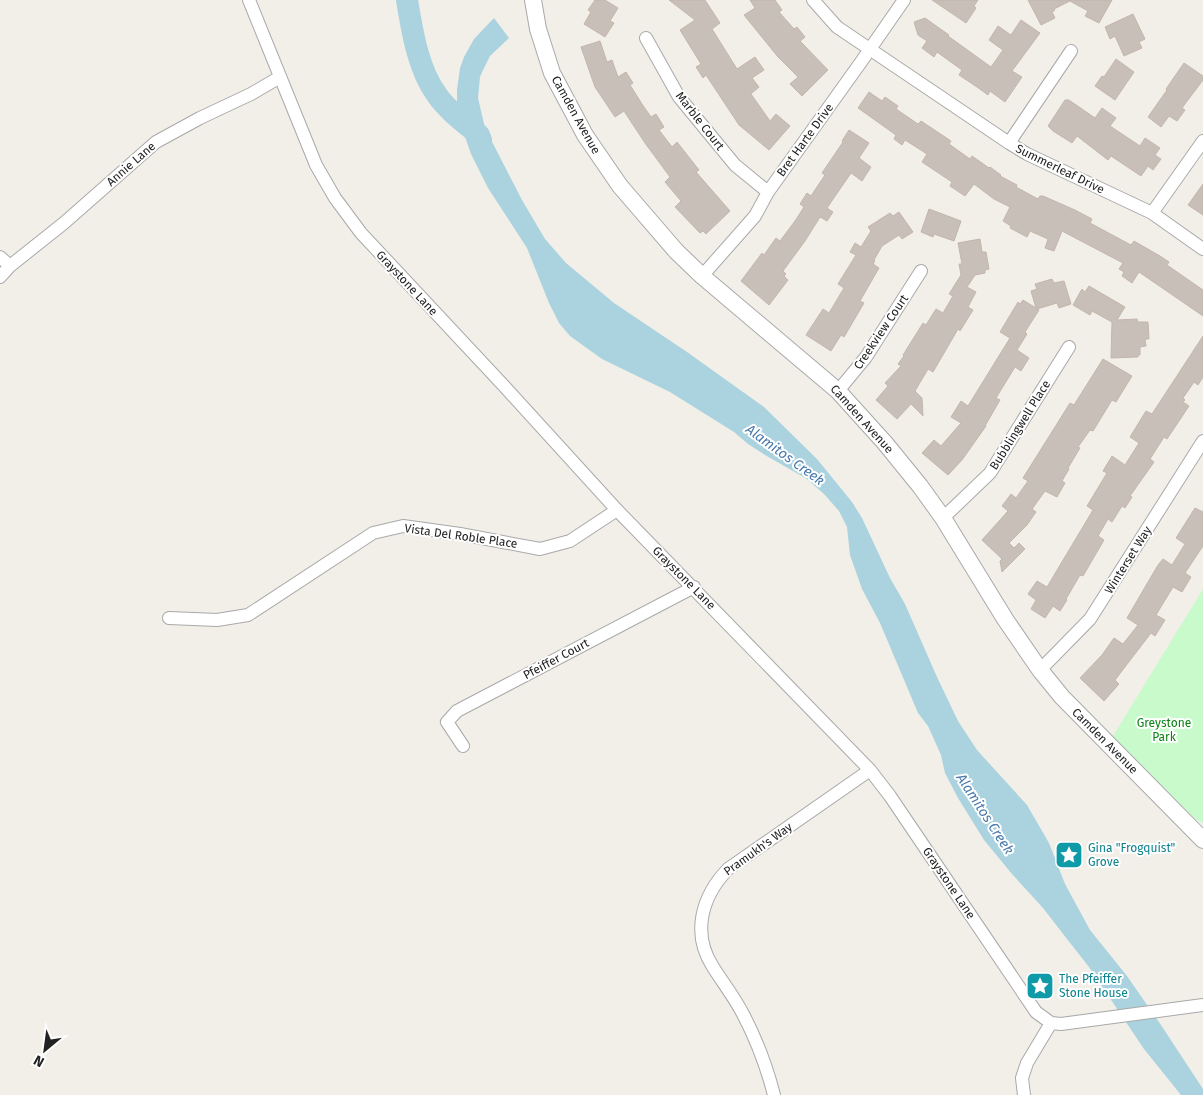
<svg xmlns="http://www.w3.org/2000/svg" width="1203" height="1095" font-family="'Fira Sans',sans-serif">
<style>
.park{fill:#c8facc}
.water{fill:#aad3df}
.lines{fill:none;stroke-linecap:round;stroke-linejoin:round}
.river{stroke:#aad3df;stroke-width:22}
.building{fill:#c7bfb8;stroke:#c4b6ab}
.minor-casing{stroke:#a9a9a9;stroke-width:14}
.tertiary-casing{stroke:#a9a9a9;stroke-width:18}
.minor{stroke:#fff;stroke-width:12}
.tertiary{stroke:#fff;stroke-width:16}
.labels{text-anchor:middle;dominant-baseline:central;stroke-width:4;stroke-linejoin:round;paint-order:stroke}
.street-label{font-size:12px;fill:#222;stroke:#fff}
.park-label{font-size:12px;fill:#0c8416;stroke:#fff}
.culture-label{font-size:12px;fill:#0d838f;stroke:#fff;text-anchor:start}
.water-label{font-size:14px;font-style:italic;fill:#4a7aab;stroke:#fff}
</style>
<rect width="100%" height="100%" fill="#f2efe9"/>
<path class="park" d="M1203,589v234l-8,-4 -82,-83z"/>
<path class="water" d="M494,18l15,20 -19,18 -6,12 -4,9 -2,21 7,30 37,72 23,39 21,24 48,40 73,49 77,55 53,52 35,43 10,16 28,60 15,26 32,73 21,44 19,29 50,55 22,38 16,41 25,46 37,46 34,49 42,64v6h-22l-37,-46 -55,-82 -22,-28 -24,-31 -31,-34 -28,-34 -26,-42 -13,-25 -4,-18 -13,-29 -10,-13 -38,-90 -18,-34 -12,-34 -3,-28 -8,-16 -15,-17 -17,-15 -42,-24 -17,-11 -14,-12 -64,-40 -68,-33 -32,-23 -11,-13 -10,-20 -22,-55 -39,-60 -17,-34 -8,-23 -6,-29v-12l3,-22 4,-11 10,-18z"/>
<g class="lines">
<path class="river" d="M407,0c5,30 11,70 30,95 10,15 28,28 42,40l2,5"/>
</g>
<path class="building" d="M595,0h10l13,8 -8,13 4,2 -9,14 -21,-13 7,-12 -3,-2z
M669,0h36l15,23 -8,6 25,40 18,-12 9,13 -12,8 7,9 -8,7 19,27 6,-7 14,12 -21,24 -30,-25 -33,-50 -3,3 -7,-11 5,-3 -21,-34 15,-10z
M750,0h25l7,10 -3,2 15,17 3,-2 8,10 -5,4 28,29 -26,26 -12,-12 8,-7 -20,-20 -34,-42 11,-7z
M932,0h46l-4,6 2,2 -10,15z
M1028,0h84l-13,23 -14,-7 3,-5 -18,-10 -16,8 1,1 -3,2 3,6 -14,7z
M1133,14l12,25 -6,3 3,6 -18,8 -9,-20 -5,3 -5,-12z
M925,18l24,17 -1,1 43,31 12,-17 -14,-10 9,-14 13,9 10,-15 19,13 -28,38 10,6 -17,25 -15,-11 -2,4 -11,-8 -18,-12 3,-5 -25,-18 -3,5 -12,-9 5,-7 -9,-6 -4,-13z
M600,41l7,21 5,-2 6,17 8,-5 7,11 -3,2 12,19 9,13 5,-3 8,13 -5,3 13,17 5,-5 22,28 -3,2 34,39 -24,23 -3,-3 -3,2 -25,-26 6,-6 -16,-19 5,-5 -25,-34 -21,-32 -9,6 -20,-30 -14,-40z
M1116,59l18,13 -19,28 -20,-14 7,-10 2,1z
M1184,63l19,13v4l-21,28 3,2 -8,11 -8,-5 -8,11 -13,-10 19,-27 -1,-1z
M869,92l13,9 3,-4 13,9 -2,3 22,15 3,-3 30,20 -2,3 21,15 2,-3 17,12 1,-1 11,8 -1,1 17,9 -1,2 22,12 2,-3h3l32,14 17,9 -2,4 41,22 3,-4 26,15 9,6 -2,3 36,25v26l-64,-44 -7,11 -10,-7 2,-4 -5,-3 4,-6 -61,-32 -8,20 -9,-3 3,-9 -18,-8 -3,6 -17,-9 1,-2 -8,-5 7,-14 -16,-8 -20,-15 -9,12 -15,-10 2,-4 -30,-20 5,-8 -22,-14 -3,5 -8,-6 2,-4 -38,-27z
M1065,100h4l26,18 7,-10 14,10 -6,8 30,20 5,-8 15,10 -5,7 6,4 -8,11 -5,-4 -7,10 -30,-20 -3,4 -31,-24 -5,7 -19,-12 -5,-5z
M849,130l20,13 -10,15 12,9 -9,14 -11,-8 -24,35 6,4 -6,9 -7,-4 -15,24 -22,30 3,3 -2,2 4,4 -19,25 -28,-24 21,-28 2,2 12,-17 4,3 15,-20 9,-14 -4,-3 7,-11 4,3 14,-21 -3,-2 21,-31 -1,-1z
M1203,184v31l-15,-10z
M929,209l32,12 -7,20 -20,-7 -1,3 -12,-5z
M899,212l14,20 -11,7 -3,-4 -17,11 -8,14 1,1 -2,3 6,4 -19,33 4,2 -20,34 -3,-2 -10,16 -25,-16 17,-26 6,4 15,-25 -6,-4 18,-29 -6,-3 5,-9 6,4 10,-16 -3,-4 22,-14 3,3z
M980,239l2,13h4l3,17 -4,1v3l-10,2 -8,12 9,5 -8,15 5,3 -13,21 -2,-2 -25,43 -5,-3 -13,22 7,7 1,18 -12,-12 -14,15 -21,-19 12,-14 -3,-3 16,-17 -3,-2 6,-8 -1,-1 20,-32 3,2 10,-16 7,4 10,-17 -4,-2 12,-19 -2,-11h3l-4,-21z
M1052,279l2,4 10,-2 7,23 -12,4 -2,-5 -20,6 2,1 -14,22 2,2 -10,16 12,8 -8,13 -6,-4 -19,31 4,2 -11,19 -4,7h1l-24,34 -14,15 -26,-22 12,-13 7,6 20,-23 -10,-6 10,-16 7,5 42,-68 -10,-6 18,-30 2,2 3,-4 13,8 -5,-17 6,-2 -2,-5z
M1089,286l36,21 -8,13 20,-1 1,3h10l1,17h-4l1,7 -6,1v8h-2v2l-27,1 1,-36 -20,-11 -2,4 -17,-10 9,-16 3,3z
M1203,336v41l-5,8 -4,-3 -11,16 2,2 -2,2 6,4 -22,33 -3,-2 -14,22 4,3 -24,34 2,1 -7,11 -3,-2 -10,16 -4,-3 -10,17 6,4 -21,36 -3,-1 -14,24 1,1 -7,11 -7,-5 -8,12 -14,-9 5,-9 -8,-6 9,-13 10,6 46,-77 -6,-4 20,-33 -4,-2 9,-15 13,9 14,-22 -9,-6 16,-26 6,3z
M1103,359l29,17 -16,26 -4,-2 -19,31 -3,-1 -12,17 2,1 -12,20 1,1 -7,12 3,2 -8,14 -12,-6 -13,18 4,3 -9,13 -18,18 5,5 5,-5 6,6 -23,23 -2,-11 2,-2 -20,-19 26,-29 -6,-5 9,-12 5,4 12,-17 -5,-3 47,-75 4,2z
M1195,508l8,4v34l-18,27 6,4 -9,15 -9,-5 -17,28 9,5 -10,16 -4,-3 -36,47 4,4 -15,17 -24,-23 22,-23 12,-17 9,6 15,-19 -11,-7 31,-53 5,-6 9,6 13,-21 -9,-6z"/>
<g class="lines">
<defs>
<path id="minor" d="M249,0l67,165 19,33 26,35 143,153 113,124 253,260 20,26 146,216 15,11 10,1 142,-19
M813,0l24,27 172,116 18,11 125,59 51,36
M646,38l33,59 56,68 33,27
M1009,143l62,-92
M1152,213l51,-72
M0,257l10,9
M702,276l53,-60 13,-24 93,-130 43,-62
M0,277l10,-11 54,-43 92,-81 44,-24 51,-24 29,-17
M838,391l28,-34 55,-86
M943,518l47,-45 79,-126
M169,618l48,2 31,-5 125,-82 30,-7 57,8 80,15 30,-8 47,-31
M1040,670l50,-51 113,-178
M463,746l-16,-24 10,-11 237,-124
M774,1095c-7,-27 -17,-54 -30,-79 -9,-18 -21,-33 -31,-49 -22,-34 -11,-71 15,-98l142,-99
M1024,1095l-2,-17 5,-15 24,-40"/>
<path id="tertiary" d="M533,0l5,29 14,44 33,62 35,51 56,65 26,25 136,115 47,52 35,43 23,32 62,101 35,51 22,27 141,143"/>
</defs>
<use href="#minor" class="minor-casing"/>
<use href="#tertiary" class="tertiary-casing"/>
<use href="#minor" class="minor"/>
<use href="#tertiary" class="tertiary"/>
</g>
<defs>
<symbol id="sight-square" viewBox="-11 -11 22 22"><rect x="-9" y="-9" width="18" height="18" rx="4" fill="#0f9aa8" stroke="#fff"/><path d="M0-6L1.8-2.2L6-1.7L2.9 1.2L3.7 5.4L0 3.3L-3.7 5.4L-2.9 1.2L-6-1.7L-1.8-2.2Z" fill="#fff"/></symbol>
</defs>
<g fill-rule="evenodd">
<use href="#sight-square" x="1053" y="839" width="32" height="32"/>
<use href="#sight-square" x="1024" y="970" width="32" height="32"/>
</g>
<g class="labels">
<g class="street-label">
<text transform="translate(576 115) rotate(61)">Camden Avenue</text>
<text transform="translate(700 121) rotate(52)">Marble Court</text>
<text transform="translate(805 140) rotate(-54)">Bret Harte Drive</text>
<text transform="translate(131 164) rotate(-41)">Annie Lane</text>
<text transform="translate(1060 169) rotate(26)">Summerleaf Drive</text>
<text transform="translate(407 283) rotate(47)">Graystone Lane</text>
<text transform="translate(881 332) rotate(-56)">Creekview Court</text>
<text transform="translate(862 419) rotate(48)">Camden Avenue</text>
<text transform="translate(1020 425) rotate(-58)">Bubblingwell Place</text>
<text transform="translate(461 536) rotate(8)">Vista Del Roble Place</text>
<text transform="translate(1128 560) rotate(-58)">Winterset Way</text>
<text transform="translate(684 578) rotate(45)">Graystone Lane</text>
<text transform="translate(556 659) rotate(-28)">Pfeiffer Court</text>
<text transform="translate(1105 741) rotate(45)">Camden Avenue</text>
<text transform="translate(758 849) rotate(-36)">Pramukh's Way</text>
<text transform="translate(949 883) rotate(56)">Graystone Lane</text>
</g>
<g class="park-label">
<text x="1164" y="723">Greystone<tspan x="1164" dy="14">Park</tspan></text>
</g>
<g class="culture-label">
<text x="1088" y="848">Gina "Frogquist"<tspan x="1088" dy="14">Grove</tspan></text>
<text x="1059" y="979">The Pfeiffer<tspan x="1059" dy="14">Stone House</tspan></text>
</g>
<g class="water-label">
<text transform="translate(785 455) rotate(36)">Alamitos Creek</text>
<text transform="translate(985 814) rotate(57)">Alamitos Creek</text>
</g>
</g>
<g transform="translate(45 1050) rotate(209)" stroke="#ffffff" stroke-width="4" paint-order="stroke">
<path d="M0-4L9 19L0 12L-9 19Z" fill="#222222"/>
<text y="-8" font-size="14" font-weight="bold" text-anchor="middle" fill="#222222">N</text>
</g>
</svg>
